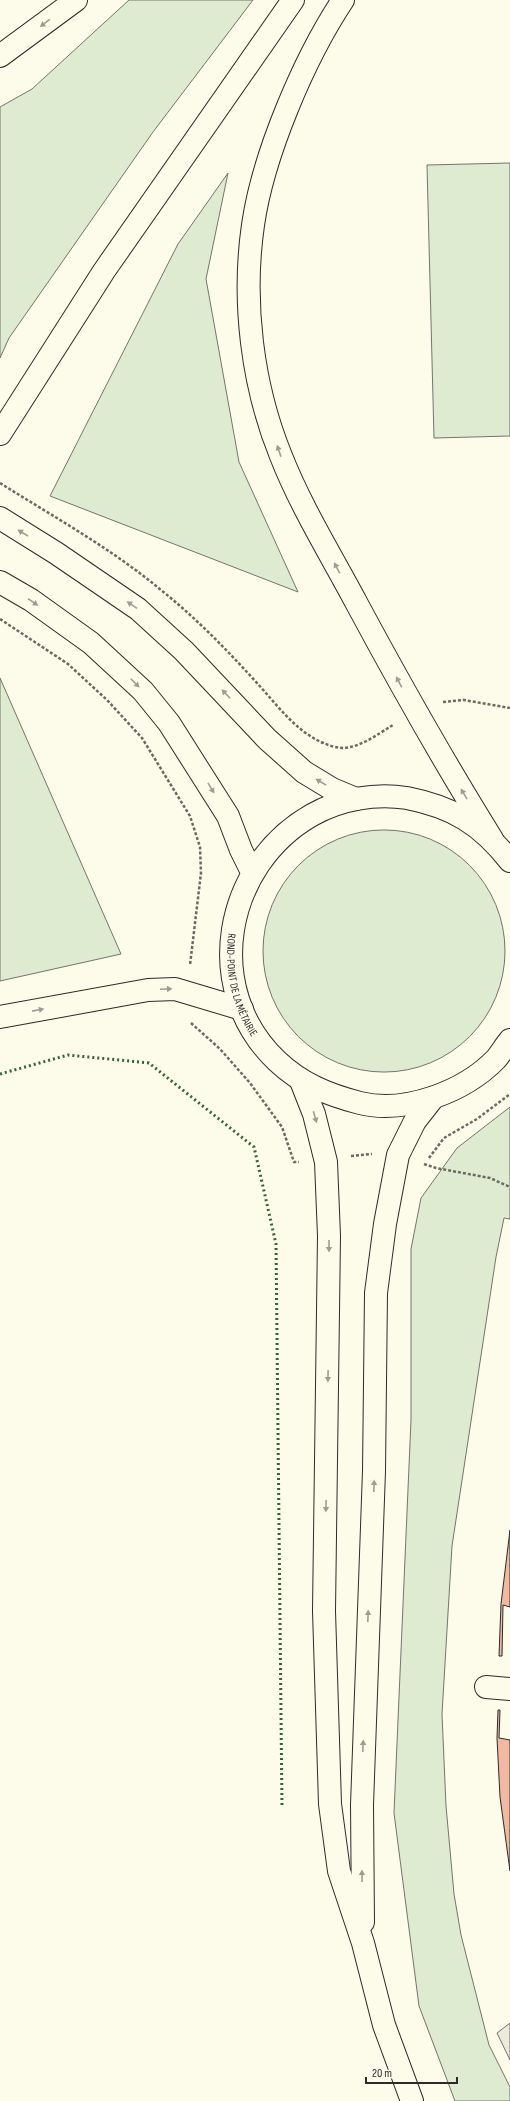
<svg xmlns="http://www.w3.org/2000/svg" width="510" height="2101" font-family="'Sofia Sans Condensed',sans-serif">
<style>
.green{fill:#deebd1;stroke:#74746e}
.parking{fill:#eceadb;stroke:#74746e}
.building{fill:#f2b8a0;stroke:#2b2b2b}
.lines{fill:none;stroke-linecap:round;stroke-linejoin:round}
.minor-casing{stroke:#2b2b2b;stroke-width:24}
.major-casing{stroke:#2b2b2b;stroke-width:24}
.path{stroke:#6a6964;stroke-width:2.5;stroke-dasharray:3 2;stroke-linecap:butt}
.minor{stroke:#fdfbea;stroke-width:22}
.major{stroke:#fdfbea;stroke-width:22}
.hedge{stroke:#34623c;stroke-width:3;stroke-dasharray:2 3;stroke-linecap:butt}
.oneway{fill:#9e9d94}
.labels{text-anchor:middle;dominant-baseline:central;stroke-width:3;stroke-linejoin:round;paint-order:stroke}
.street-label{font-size:11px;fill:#2b2b2b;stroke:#fdfbea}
</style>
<rect width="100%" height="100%" fill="#fdfbea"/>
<path class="green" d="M129,0h124l-100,132 -144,206 -9,20v-251l32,-18z
M510,163v273l-76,2 -7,-273z
M228,173l-22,106 33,183 59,130 -248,-96 128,-252z
M0,678l121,276 -121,27z
M263 951a121 121 0 1 1 242 0a121 121 0 1 1-242 0Z
M510,1107v112l-6,-1 -8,39 -44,289 -10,168 4,92 8,88 7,41 28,110 21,42v14h-55l-36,-95 -25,-193 17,-393v-171l10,-51 36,-50z"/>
<path class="parking" d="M510,2023v37l-13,-27z"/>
<path class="building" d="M510,1530v77l-7,-2 -1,51h-3l2,-52z
M498,1710h2l-1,28 11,2v131l-10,-74 -3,-59z"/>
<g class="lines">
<defs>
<path id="minor" d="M486,1687l24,2"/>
<g id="major">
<path d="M343,0c-39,59 -80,155 -90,225 -11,76 -1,160 28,231 20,51 50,99 76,148 43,80 87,158 135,235"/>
<path d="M0,56l76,-56"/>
<path d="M0,434l104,-163 189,-271"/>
<path d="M0,518l56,35 82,56 46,42 83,88 37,33 28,17 24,10"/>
<path d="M0,582l31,18 60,43 52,48 26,32 59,93 13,34 11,22"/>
<path id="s1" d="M510,861c-29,-37 -57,-54 -103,-63 -32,-5 -67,1 -95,17 -88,50 -111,174 -35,246 24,23 52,34 83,42 45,11 104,-11 136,-44 5,-6 9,-13 14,-19"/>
<path d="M0,1017l148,-27 27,-1 67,20"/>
<path d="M301,1081l13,33 12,48 3,74 -5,375 6,193 9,67 24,72 21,82 28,76"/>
<path d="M363,1922l-1,-117 12,-334 2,-178 9,-69 13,-69 17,-34 18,-23"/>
</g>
</defs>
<use href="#minor" class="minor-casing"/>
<use href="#major" class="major-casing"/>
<path class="path" d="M0,483c54,34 112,66 161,107 35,28 66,60 96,93 23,25 43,55 78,64 20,5 41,-12 58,-22
M0,619l68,45 39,36 35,38 48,78 10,31 1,26 -11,92
M443,702l21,-2 46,8
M191,1023l29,26 30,34 32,44 12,35h5
M351,1156l21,-2
M429,1158l15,-20 33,-19 33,-25
M424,1164l12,4 54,10 20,9"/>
<use href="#minor" class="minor"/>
<use href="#major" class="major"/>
<path class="hedge" d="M0,1074l68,-19 81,8 105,84 22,97 6,563"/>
</g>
<defs><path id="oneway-solid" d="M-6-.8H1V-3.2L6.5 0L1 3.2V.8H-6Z"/></defs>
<g class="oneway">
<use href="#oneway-solid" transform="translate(45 23) rotate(143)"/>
<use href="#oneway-solid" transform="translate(279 451) rotate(-109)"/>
<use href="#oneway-solid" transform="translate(23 533) rotate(-148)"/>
<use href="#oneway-solid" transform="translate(337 568) rotate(-118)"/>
<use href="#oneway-solid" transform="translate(33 602) rotate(34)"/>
<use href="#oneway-solid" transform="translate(132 605) rotate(-146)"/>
<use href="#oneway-solid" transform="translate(399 682) rotate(-118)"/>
<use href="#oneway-solid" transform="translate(135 683) rotate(45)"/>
<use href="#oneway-solid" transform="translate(226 694) rotate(-134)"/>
<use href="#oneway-solid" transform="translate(321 782) rotate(-149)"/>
<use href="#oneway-solid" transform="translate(211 788) rotate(59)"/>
<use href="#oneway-solid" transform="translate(464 794) rotate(-121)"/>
<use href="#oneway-solid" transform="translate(166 989) rotate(-2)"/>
<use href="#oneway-solid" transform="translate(38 1010) rotate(-11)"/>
<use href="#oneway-solid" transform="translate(315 1117) rotate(74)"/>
<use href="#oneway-solid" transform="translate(329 1246) rotate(90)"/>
<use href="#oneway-solid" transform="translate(328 1376) rotate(91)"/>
<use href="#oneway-solid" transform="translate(374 1486) rotate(-88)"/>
<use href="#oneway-solid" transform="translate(326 1506) rotate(91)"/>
<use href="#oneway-solid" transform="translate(368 1616) rotate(-88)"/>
<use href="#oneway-solid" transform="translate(363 1746) rotate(-88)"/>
<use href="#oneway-solid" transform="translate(362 1876) rotate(-91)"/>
</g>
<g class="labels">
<g class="street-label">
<text stroke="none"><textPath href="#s1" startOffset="423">ROND-POINT DE LA MÉTAIRIE</textPath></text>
</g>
</g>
<path d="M366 2077v6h91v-6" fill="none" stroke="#2b2b2b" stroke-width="2"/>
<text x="372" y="2077" font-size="12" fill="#2b2b2b" stroke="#fdfbea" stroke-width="3" paint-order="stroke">20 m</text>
</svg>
